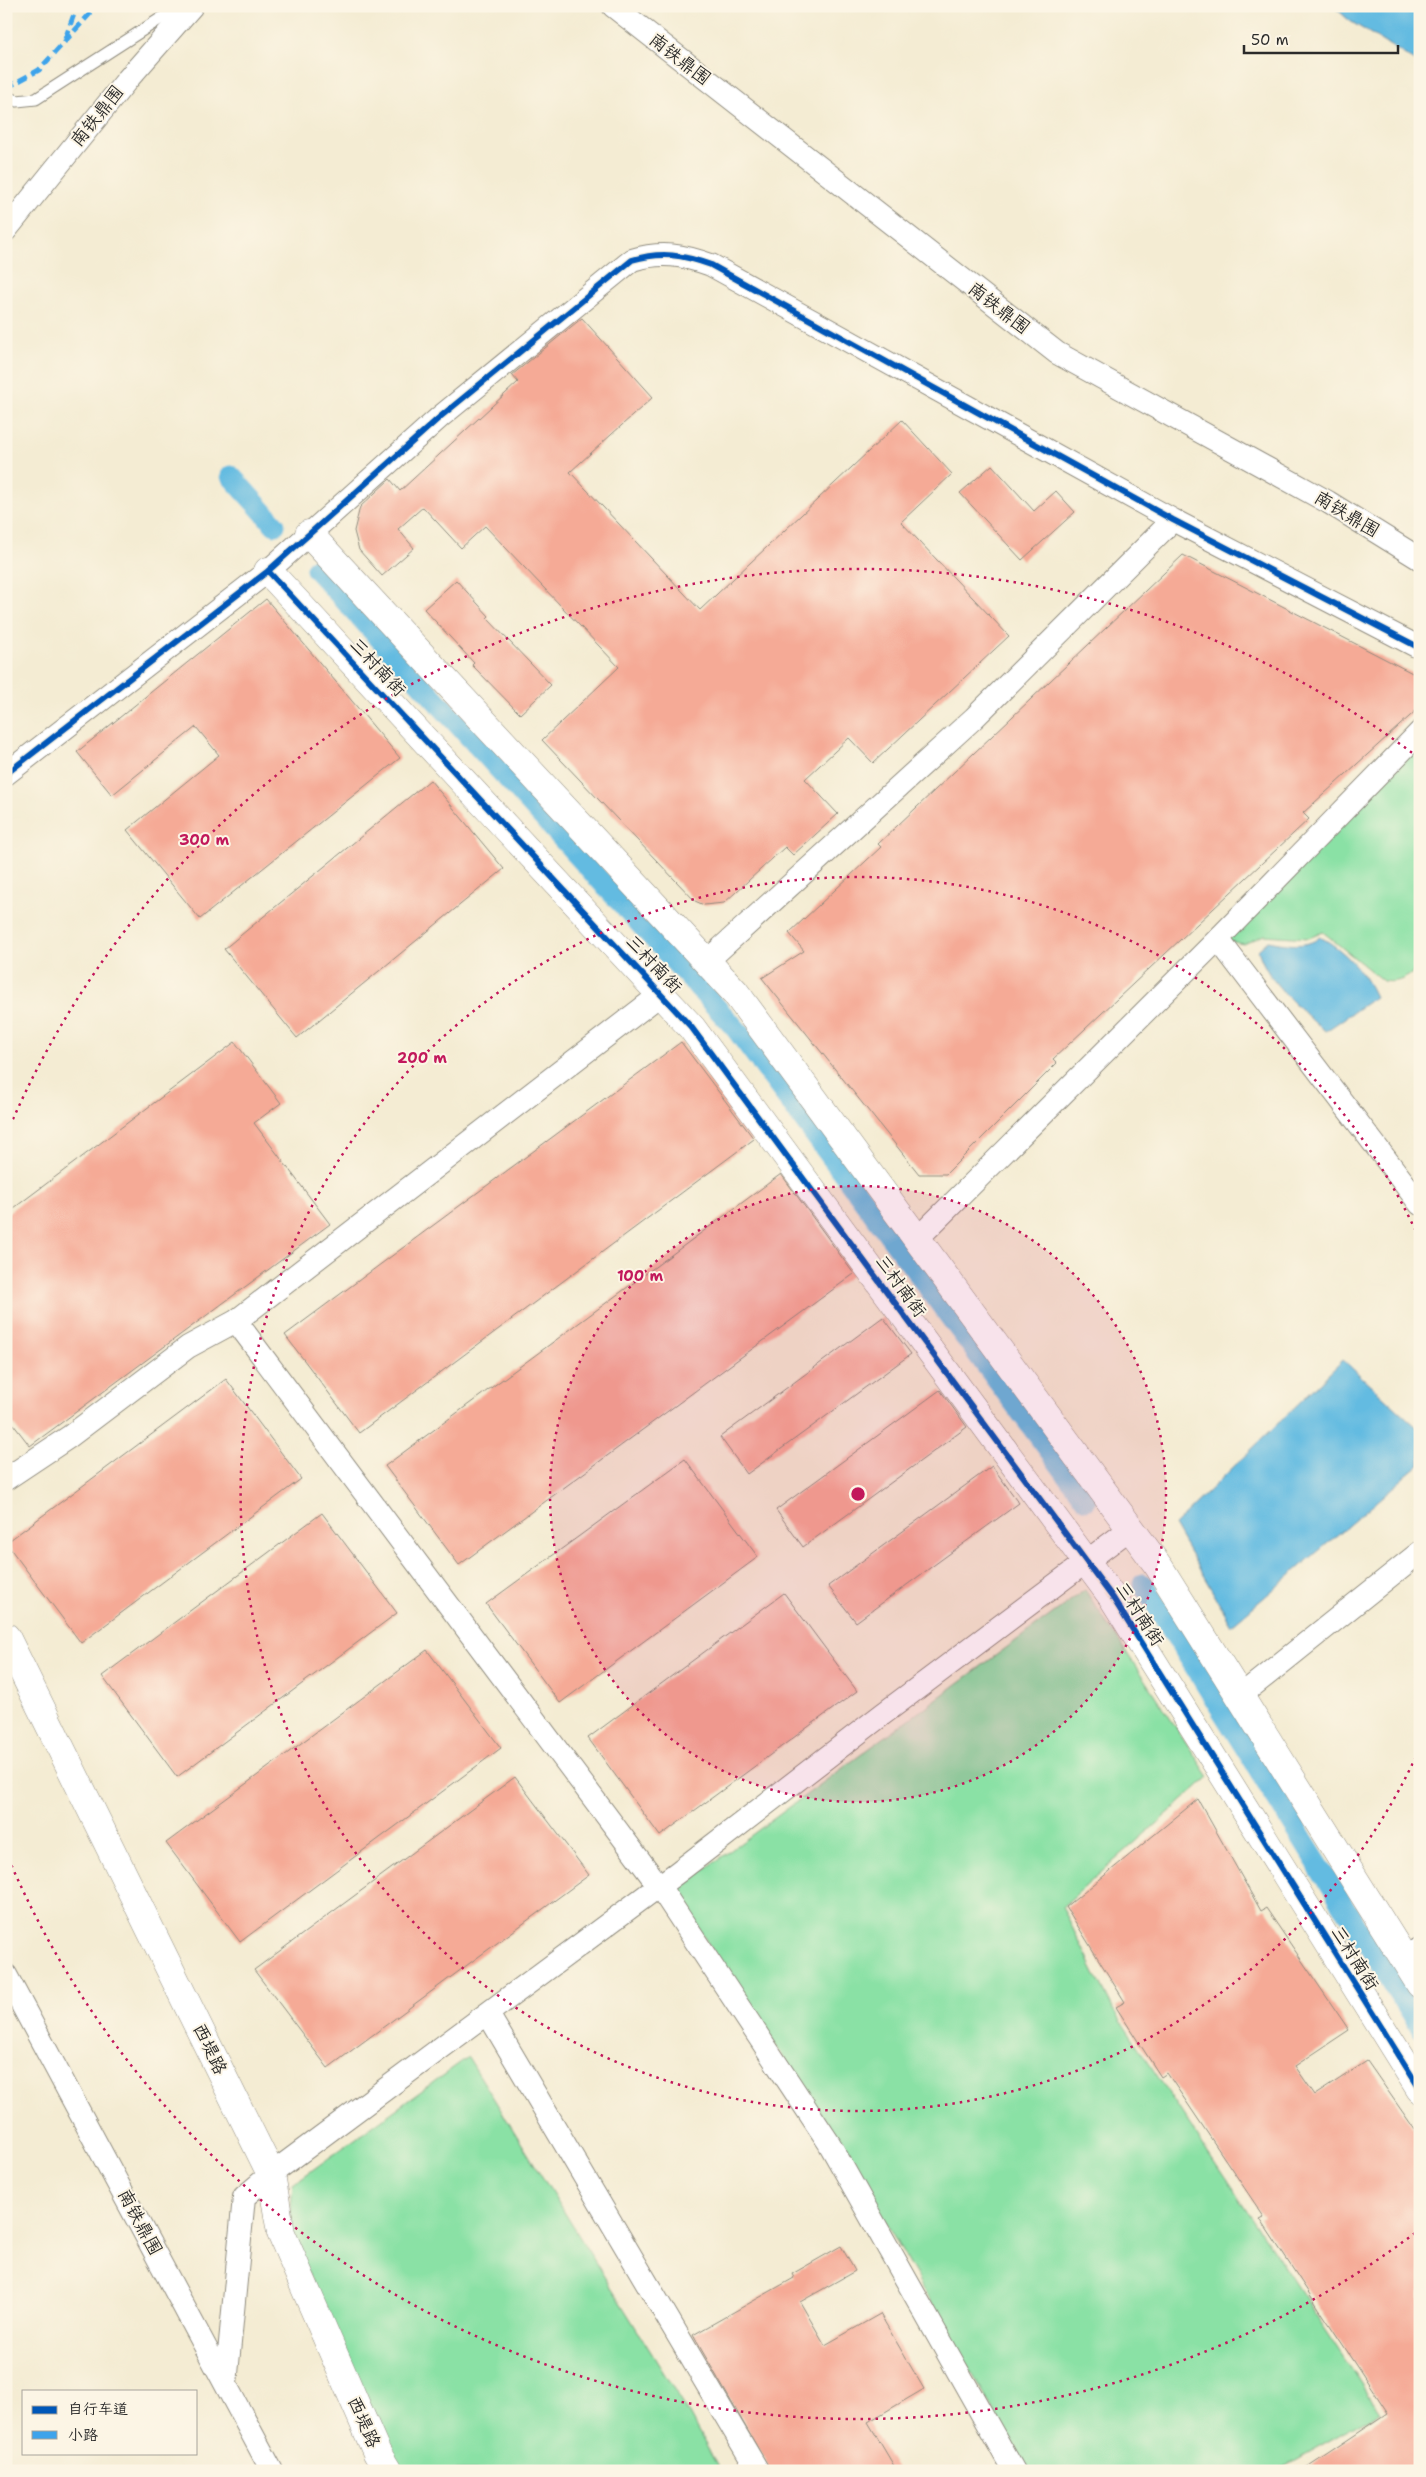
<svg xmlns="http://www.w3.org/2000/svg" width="1426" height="2477" font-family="'Shantell Sans','LXGW WenKai TC',sans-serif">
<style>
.green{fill:#8ae1a5;stroke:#5a8668}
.water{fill:#64bbe1;stroke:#487386}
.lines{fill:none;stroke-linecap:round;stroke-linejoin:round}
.canal{stroke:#64bbe1;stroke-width:21}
.building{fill:#f5aa96}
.service-casing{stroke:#908c7f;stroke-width:13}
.minor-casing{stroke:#908c7f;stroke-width:24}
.tertiary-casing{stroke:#908c7f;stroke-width:29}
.service{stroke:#fff;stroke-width:11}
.minor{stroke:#fff;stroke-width:22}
.tertiary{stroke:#fff;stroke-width:28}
.quiet{stroke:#3ea3eb;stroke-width:5;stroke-dasharray:10 5;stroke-linecap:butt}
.cycleway-casing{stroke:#fcf5e5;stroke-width:9}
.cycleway{stroke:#0057b8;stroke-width:6}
.ring{fill:none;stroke:#c2185b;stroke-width:2.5;stroke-dasharray:2.5 5}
.labels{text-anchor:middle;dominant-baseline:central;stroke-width:4;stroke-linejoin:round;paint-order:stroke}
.street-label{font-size:18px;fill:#2b2b2b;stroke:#fcf5e5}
.centre{fill:#c2185b;stroke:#fcf5e5;stroke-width:2.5}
.ring-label{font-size:15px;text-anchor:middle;font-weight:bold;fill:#c2185b;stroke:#fcf5e5;stroke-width:4;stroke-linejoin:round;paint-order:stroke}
</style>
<rect width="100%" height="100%" fill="#fcf5e5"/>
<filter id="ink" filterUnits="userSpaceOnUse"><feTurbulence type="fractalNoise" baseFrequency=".02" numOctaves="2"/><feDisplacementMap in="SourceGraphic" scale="10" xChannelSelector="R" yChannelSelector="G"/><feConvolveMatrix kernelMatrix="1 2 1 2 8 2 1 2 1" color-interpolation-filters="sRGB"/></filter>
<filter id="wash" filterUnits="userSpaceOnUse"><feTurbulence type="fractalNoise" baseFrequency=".0096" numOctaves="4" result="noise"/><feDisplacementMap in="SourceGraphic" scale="20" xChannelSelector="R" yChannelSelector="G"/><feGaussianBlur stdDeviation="1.12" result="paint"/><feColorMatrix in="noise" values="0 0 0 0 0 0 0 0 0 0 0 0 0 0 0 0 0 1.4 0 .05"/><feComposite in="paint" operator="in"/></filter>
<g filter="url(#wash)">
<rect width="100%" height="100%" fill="#f4ecd3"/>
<path class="green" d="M1420,744v223c-12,10 -21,17 -37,14l-60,-49 -14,6 -45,-3 -20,9 -16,-3z
M1085,1590l124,187 -147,130 51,102 267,403 -105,59h-247l-190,-331 -164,-248z
M468,2057l217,350 35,64h-319l-13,-21 -99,-219 4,-47z"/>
<path class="water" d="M1333,6h87v58l-70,-43z
M1320,937c25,13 44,35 55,60l-49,34c-12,-7 -19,-17 -30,-26 -17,-17 -31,-32 -38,-55l10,-9c16,3 38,8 52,-4z
M1343,1360l77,70v34l-188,161 -58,-100z"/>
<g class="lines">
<path class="canal" d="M231,476l44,49
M316,569l420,460 350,471
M1143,1584l277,444"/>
</g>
<g id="blocks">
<path class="building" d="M582,318l71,79 -83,75 130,138 202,-190 50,54 -51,48 108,114 -136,127 -24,-25 -44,41 33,35 -45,41 -8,-8 -61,56 -20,2 -9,-4 -153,-161 77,-73 -134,-141 -24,22 -38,-41 -25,22 16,19 -32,28 -23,-26 -5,-19 6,-24 30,-28 10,12 118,-109 -6,-7z
M992,465l42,46 22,-20 19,21 -53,48 -62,-67z
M1183,555l237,122v30l-117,106 6,6 -256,240 4,4 -111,111h-27l-157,-196 42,-27 -15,-18 92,-86 -3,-3z
M456,580l33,36 -2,2 64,67 -31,29 -48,-49 2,-2 -50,-54z
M266,599l134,159 -200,161 -73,-89 92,-75 -23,-28 -84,68 -35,-43z
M430,780l74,89 -207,169 -73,-89z
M235,1042l46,61 -27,20 76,101 -300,222 -24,-31v-201z
M681,1042l73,97 -395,294 -74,-98z
M781,1174l73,100 -395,291 -74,-99z
M883,1317l28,37 -164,120 -27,-37z
M226,1379l75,100 -220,164 -75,-100z
M940,1390l27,37 -164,120 -27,-37z
M685,1459l73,98 -198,146 -74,-99z
M992,1466l27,37 -163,119 -28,-36z
M322,1513l75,100 -220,164 -75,-101z
M784,1593l73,98 -197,145 -72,-98z
M427,1650l74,98 -261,194 -74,-99z
M515,1777l74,98 -261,193 -74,-98z
M1198,1799l63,112 5,-3 83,122 -54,36 20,29 52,-34 53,76v334h-119l87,-58 -128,-194 4,-2 -97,-144 -6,4 -45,-70 9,-5 -59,-95z
M841,2246l14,25 -55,31 25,43 55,-31 44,75 -56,33 29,49h-126l-78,-136 101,-57 -2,-4z"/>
</g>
</g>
<g filter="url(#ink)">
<use href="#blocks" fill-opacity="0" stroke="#908c7f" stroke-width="1"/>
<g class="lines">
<defs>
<path id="service" d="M6,96l11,5 19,-2 144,-93"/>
<path id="minor" d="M613,6l444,347 271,149 92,57
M6,230l121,-150 65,-74
M6,774l262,-203 172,-154 192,-157c30,-9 51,-5 79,5l462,255 247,128
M1218,939l202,265
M706,962l268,-244 199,-198
M917,1239l301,-300 202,-207
M236,1321l423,565 170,257 185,328
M6,1479l63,-42 119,-90 48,-26 425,-327
M1240,1696l180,-144
M1404,1958l16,-10
M6,1975l266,496
M488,2014l270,457
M226,2384l18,-187 27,-23 407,-302 205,-158 248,-186"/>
<path id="tertiary" d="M309,534l426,458 424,575 261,417
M268,571l424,457 421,570 307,491
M6,1637l265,537 10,59 96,220 11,18"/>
</defs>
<use href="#service" class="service-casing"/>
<use href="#minor" class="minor-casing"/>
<use href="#tertiary" class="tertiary-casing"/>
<use href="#service" class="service"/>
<use href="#minor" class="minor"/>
<use href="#tertiary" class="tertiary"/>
<path class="quiet" d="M65,39l12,-33
M6,88l33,-18 58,-64"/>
<defs>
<path id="cycleway" d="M268,571l424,457 421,570 307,491
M6,774l262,-203 172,-154 192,-157c30,-9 51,-5 79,5l462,255 247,128"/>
</defs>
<use href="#cycleway" class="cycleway-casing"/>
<use href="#cycleway" class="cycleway"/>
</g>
</g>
<circle cx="858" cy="1494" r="308" fill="#c2185b" fill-opacity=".12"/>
<g class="ring">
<circle cx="858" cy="1494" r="308"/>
<path d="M1419 1750A617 617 0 1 1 1419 1238"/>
<path d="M1415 2233A925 925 0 0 1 7 1855M7 1133A925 925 0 0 1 1415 755"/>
</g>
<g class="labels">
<g class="street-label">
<text transform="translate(680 59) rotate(38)">南铁鼎围</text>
<text transform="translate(97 116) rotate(-51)">南铁鼎围</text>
<text transform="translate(999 308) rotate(38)">南铁鼎围</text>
<text transform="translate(1347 514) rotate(31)">南铁鼎围</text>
<text transform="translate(378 667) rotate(47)">三村南街</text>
<text transform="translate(654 964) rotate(47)">三村南街</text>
<text transform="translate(901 1286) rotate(54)">三村南街</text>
<text transform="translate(1140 1614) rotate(57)">三村南街</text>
<text transform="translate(1355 1958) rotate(58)">三村南街</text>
<text transform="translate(210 2049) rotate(64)">西堤路</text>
<text transform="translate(140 2222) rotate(62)">南铁鼎围</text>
<text transform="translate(364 2422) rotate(66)">西堤路</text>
</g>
</g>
<circle cx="858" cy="1494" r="8" class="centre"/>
<g class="ring-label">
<text x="204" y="845">300 m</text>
<text x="422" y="1063">200 m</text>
<text x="640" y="1281">100 m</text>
</g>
<rect width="1426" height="2477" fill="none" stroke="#fcf5e5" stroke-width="25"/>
<rect x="22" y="2390" width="175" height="65" fill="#fcf5e5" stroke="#a8a49b"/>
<rect x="32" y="2406" width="25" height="8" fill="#0057b8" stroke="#a8a49b"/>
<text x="68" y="2414" font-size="15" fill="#2b2b2b">自行车道</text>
<rect x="32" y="2431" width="25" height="8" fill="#3ea3eb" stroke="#a8a49b"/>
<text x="68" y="2440" font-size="15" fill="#2b2b2b">小路</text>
<path d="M1244 45v8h154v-8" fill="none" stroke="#2b2b2b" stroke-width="2.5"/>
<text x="1251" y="45" font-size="15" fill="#2b2b2b" stroke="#fcf5e5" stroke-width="4" paint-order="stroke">50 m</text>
</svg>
